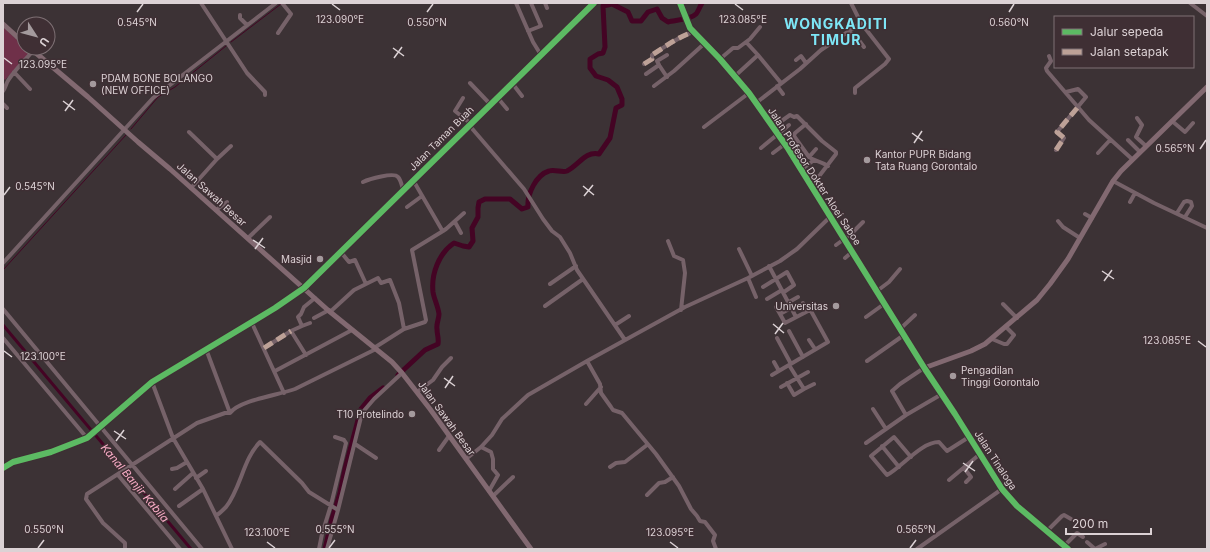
<svg xmlns="http://www.w3.org/2000/svg" width="1210" height="552" font-family="Inter,sans-serif">
<style>
.green{fill:#6f3049}
.lines{fill:none;stroke-linecap:round;stroke-linejoin:round}
.stream{stroke:#440424;stroke-width:1}
.canal{stroke:#440424;stroke-width:3}
.river{stroke:#440424;stroke-width:5}
.minor{stroke:#766269;stroke-width:4}
.major{stroke:#826971;stroke-width:5}
.quiet{stroke:#bda197;stroke-width:5;stroke-dasharray:10 5;stroke-linecap:butt}
.cycleway-casing{stroke:#3f2f34;stroke-width:8}
.cycleway{stroke:#5cba63;stroke-width:6}
.ticks{fill:none;stroke:#dcd2d5;stroke-width:1.5}
.poi-dot{fill:#a49a9d;stroke:#3f2f34;stroke-width:1.5}
.labels{text-anchor:middle;dominant-baseline:central;stroke-width:3;stroke-linejoin:round;paint-order:stroke}
.poi-label{font-size:10px;fill:#dcd2d5;stroke:#3f2f34;text-anchor:start}
.street-label{font-size:10px;fill:#dcd2d5;stroke:#3f2f34}
.water-label{font-size:11px;font-style:italic;fill:#faadc7;stroke:#3f2f34}
.district-label{font-size:14px;font-weight:bold;letter-spacing:1px;fill:#7de6f6;stroke:#3f2f34}
.ticks-label{font-size:10px;text-anchor:middle;fill:#dcd2d5;stroke:#3f2f34;stroke-width:3;stroke-linejoin:round;paint-order:stroke}
</style>
<rect width="100%" height="100%" fill="#3c3235"/>
<path class="green" d="M3,27l21,19v2h2l5,4 -26,28 -2,-2z"/>
<g class="lines">
<path class="stream" d="M231,42l50,-38
M758,103l16,21
M131,129l27,-32 17,-10 51,-41
M781,133l13,21
M811,182l34,53
M847,238l31,50
M3,270l123,-135
M880,291l21,35
M902,328l5,8"/>
<path class="canal" d="M3,325l188,224"/>
<path class="river" d="M398,375l27,-25 13,-6c1,-6 -1,-9 -1,-15 -1,-5 2,-10 2,-15 -1,-8 -5,-15 -6,-22 -2,-18 6,-39 21,-49l9,3 6,1 4,-6 -1,-13 6,-11v-9l1,-6 6,-3h25l12,10 6,-2c-1,-13 8,-32 21,-36 6,-2 13,2 18,0 12,-6 18,-20 32,-17l11,-16 6,-30 6,-3v-6l-5,-12 -9,-7 -12,-4 -6,-8v-9l8,-5 5,-1 2,-6 -2,-41 9,-2 16,8 4,9h9l7,-9 9,-3 5,9 6,4c7,-2 22,-2 28,-8 2,-2 4,-8 6,-11
M325,549l7,-30 8,-26 5,-24 16,-60 9,-11 13,-10"/>
<path class="minor" d="M201,3l46,70 18,19v3
M516,3l17,39 8,13
M545,3l2,5
M680,3l10,25 30,31 29,34 38,54 138,222 30,45 47,75 15,17 51,43
M1190,3l17,13
M240,15v3l7,7
M32,24l12,-2
M528,31l13,-5 -10,-23
M849,32l9,7 6,8
M278,33l13,-19 -9,-11
M17,37l7,-7
M746,42l12,13
M1049,56l2,5 -5,7 1,3 42,49 43,39
M720,59l13,-11h5l12,-9 10,-12
M796,60l5,-4 5,7
M644,64l8,-5v-4c14,-9 26,-18 41,-23
M659,65l-2,-4 10,-6
M14,72l16,17
M646,74l13,-9 8,12
M735,76l23,-21 23,28
M470,83l20,21
M512,83l10,13
M654,86l20,-15 31,-28
M777,86l6,8
M3,91c3,-4 3,-8 6,-12 7,-10 16,-19 24,-28
M855,93v-5l30,-24 4,-5 -28,-36
M497,97l10,12
M463,98l-8,13 15,12
M756,103l44,-34 21,-19 40,-27 -10,-20
M3,104l4,4
M1137,118l5,7 -6,12 10,9
M1172,121l13,11 8,-9
M806,124l-11,9 -1,3 15,21
M469,125l55,64 19,30 9,12 8,6 10,16 7,17 48,70
M704,127l45,-34
M773,127l17,-12 4,2 3,-1 25,25 14,11v2l-16,21 -11,8
M189,132l28,27 -26,29
M1128,140l12,12
M761,148l28,-23
M816,149l-7,8c5,4 12,4 19,9
M1056,150l8,-12 -7,-6 29,-35 -8,-8 -12,3
M773,153l12,-9
M1098,153l12,-13
M217,159l14,-13
M801,170l13,-10
M413,180l29,50 1,1 3,-2 18,-16
M1113,181l41,22 53,25
M363,182c6,-3 31,-10 35,-5 3,3 4,9 5,13
M1130,202l5,-9
M407,207l15,-11
M216,210l11,-8
M1177,213l7,-11 3,-1 4,1 1,4 -7,11
M1085,214l7,4
M1058,221l5,6 17,11
M455,222l6,11
M248,238l22,-21
M668,241l6,15 9,4 2,13 -4,37
M836,245l15,-11 12,-12
M739,249l13,27
M340,251l9,11 6,-2 11,24
M845,258l7,-6
M3,263l150,-165 123,-95
M769,266l27,51
M748,278l8,19
M550,284l26,-18
M763,287l24,-15 7,13 -10,7
M877,291l12,-9 11,-13
M767,299l15,-9
M789,302l9,-5
M1003,304l14,14
M545,306l38,-27
M776,307l4,7
M791,308l-11,6 5,9 23,-12
M3,309l199,240
M330,312l24,-22 24,-12 3,5 9,-3 9,23 5,26
M866,317l18,-13
M314,318l15,-8
M251,321l33,72
M615,325l14,-9
M302,326l8,-3
M900,329l15,-14
M291,331l15,24
M789,331l14,26
M3,338l84,100
M777,338l14,26
M992,339l12,5h3l7,-9 -8,-8
M809,340l6,9
M264,348l27,-17 11,-5 -4,-9 3,-3 3,-7 11,-9
M374,348l30,-19 21,-7 1,-2 -14,-70 31,-19
M206,349l24,64
M587,361l13,23 1,9 10,14 2,3 9,3 34,41 23,32 12,23 6,7 3,5 5,1 10,13 -2,6 3,8
M867,361l37,-26
M774,362l5,9
M789,365l15,24 10,-5
M924,368l-24,16 -8,7 14,24 36,-21
M275,371l77,-41
M772,375l56,-33 -17,-31h-3l-5,-8
M152,382l21,56 30,51 29,60
M787,383l7,12 10,-6
M781,387l27,-15
M417,392l16,-12 9,-13 9,-9
M586,404l15,-17
M873,409l13,20
M866,443l40,-28
M355,444l21,14
M882,446l17,21
M481,447l10,5 2,7v10l5,6 -9,16
M439,450l10,-14
M911,457l-17,-20 -23,19 16,19c15,-8 34,-33 52,-33l8,9 22,-14
M466,459l15,-12 11,-12 10,-16 26,-24 59,-34 98,-54 63,-29 32,-17 17,-12 33,-32
M610,467l6,-4 9,-1 22,-17
M3,468l10,-6 38,-10 36,-14 65,-56 123,-74 29,-20 290,-285
M964,468l7,9 -5,5
M172,469l5,-1 10,-6
M118,475l62,74
M196,478l10,-7
M949,480l31,-26
M175,489l18,-16
M647,495l12,-12 6,-1 8,-5
M493,496l20,-19
M179,506l24,-17
M217,515c3,-2 6,-5 9,-8 15,-19 17,-48 34,-65l42,41 7,9 29,18 24,-97 12,-14 28,-26
M1047,531l15,-15 2,-1 7,4
M1087,542l8,7
M1064,546l13,-13 6,4
M125,549v-6l-22,-20 -17,-24 1,-5 110,-71 28,-10h5c10,-13 49,-18 65,-24l81,-40
M319,549l3,-15 9,-29 15,-62 -2,-3 -9,-3
M327,549l11,-39
M917,549l85,-60
M1095,549l10,-5"/>
<path class="major" d="M3,24l21,19
M30,48l58,49 50,45 32,27 159,142 63,51 10,11 28,36 101,140
M924,368l47,-17 14,-7 52,-44 13,-16 18,-25 45,-78 8,-10 86,-84"/>
<path class="quiet" d="M644,64l8,-5v-4c14,-9 26,-18 41,-23
M1056,150l8,-12 -7,-6 21,-25
M264,348l27,-17"/>
<defs>
<path id="cycleway" d="M680,3l10,25 30,31 29,34 38,54 138,222 30,45 47,75 15,17 51,43
M3,468l10,-6 38,-10 36,-14 65,-56 123,-74 29,-20 290,-285"/>
</defs>
<use href="#cycleway" class="cycleway-casing"/>
<use href="#cycleway" class="cycleway"/>
</g>
<path class="ticks" d="M332,4l8,6M735,4l8,6M137,12l6,-8M427,12l6,-8M1009,12l5,-8M393,48l11,8M4,58l8,6M394,58l8,-11M63,101l12,9M65,111l8,-11M912,133l11,8M914,143l8,-12M1200,149l6,-9M583,186l11,9M4,195l6,-8M584,196l9,-11M253,240l12,8M255,249l8,-11M1102,271l12,8M1104,281l8,-11M773,324l11,9M775,334l8,-11M1198,341l8,6M4,351l8,6M444,378l11,8M445,388l8,-12M114,431l12,8M116,441l8,-11M963,463l12,8M965,472l8,-11M267,542l8,6M670,542l8,6M38,548l6,-8M329,548l6,-8M910,548l6,-8"/>
<g class="poi-dot">
<circle cx="93" cy="84" r="4"/>
<circle cx="867" cy="160" r="4"/>
<circle cx="320" cy="259" r="4"/>
<circle cx="836" cy="306" r="4"/>
<circle cx="953" cy="376" r="4"/>
<circle cx="412" cy="414" r="4"/>
</g>
<g class="labels">
<g class="poi-label">
<text x="101" y="78">PDAM BONE BOLANGO<tspan x="101" dy="12">(NEW OFFICE)</tspan></text>
<text x="875" y="154">Kantor PUPR Bidang<tspan x="875" dy="12">Tata Ruang Gorontalo</tspan></text>
<text x="312" y="259" text-anchor="end">Masjid</text>
<text x="828" y="306" text-anchor="end">Universitas</text>
<text x="961" y="370">Pengadilan<tspan x="961" dy="12">Tinggi Gorontalo</tspan></text>
<text x="404" y="414" text-anchor="end">T10 Protelindo</text>
</g>
<g class="street-label">
<text transform="translate(441 138) rotate(-45)">Jalan Taman Buah</text>
<text transform="translate(815 176) rotate(57)">Jalan Profesor Dokter Aloei Saboe</text>
<text transform="translate(212 194) rotate(42)">Jalan Sawah Besar</text>
<text transform="translate(447 418) rotate(54)">Jalan Sawah Besar</text>
<text transform="translate(996 460) rotate(57)">Jalan Tinaloga</text>
</g>
<g class="water-label">
<text transform="translate(135 483) rotate(50)">Kanal Banjir Kabila</text>
</g>
<g class="district-label">
<text x="836" y="23">WONGKADITI<tspan x="836" dy="16">TIMUR</tspan></text>
</g>
</g>
<g class="ticks-label">
<text x="340" y="23">123.090°E</text>
<text x="743" y="23">123.085°E</text>
<text x="427" y="26">0.550°N</text>
<text x="1009" y="26">0.560°N</text>
<text x="137" y="26">0.545°N</text>
<text x="43" y="68">123.095°E</text>
<text x="1175" y="152">0.565°N</text>
<text x="35" y="190">0.545°N</text>
<text x="1167" y="344">123.085°E</text>
<text x="43" y="360">123.100°E</text>
<text x="44" y="533">0.550°N</text>
<text x="335" y="533">0.555°N</text>
<text x="916" y="533">0.565°N</text>
<text x="267" y="536">123.100°E</text>
<text x="670" y="536">123.095°E</text>
</g>
<rect width="1210" height="552" fill="none" stroke="#dcd2d5" stroke-width="8"/>
<rect x="1054" y="16" width="140" height="52" fill="#3f2f34" stroke="#7e7074"/>
<rect x="1062" y="29" width="20" height="6" fill="#5cba63" stroke="#7e7074"/>
<text x="1090" y="36" font-size="12" fill="#dcd2d5">Jalur sepeda</text>
<rect x="1062" y="49" width="20" height="6" fill="#bda197" stroke="#7e7074"/>
<text x="1090" y="56" font-size="12" fill="#dcd2d5">Jalan setapak</text>
<g transform="translate(36 36) rotate(126)"><circle r="19" fill="#3f2f34" stroke="#7e7074"/>
<path d="M0-3L7 15L0 10L-7 15Z" fill="#a49a9d"/>
<text y="-6" font-size="11" font-weight="bold" text-anchor="middle" fill="#dcd2d5">U</text>
</g>
<path d="M1066 528v6h85v-6" fill="none" stroke="#dcd2d5" stroke-width="2"/>
<text x="1072" y="528" font-size="12" fill="#dcd2d5" stroke="#3f2f34" stroke-width="3" paint-order="stroke">200 m</text>
</svg>
